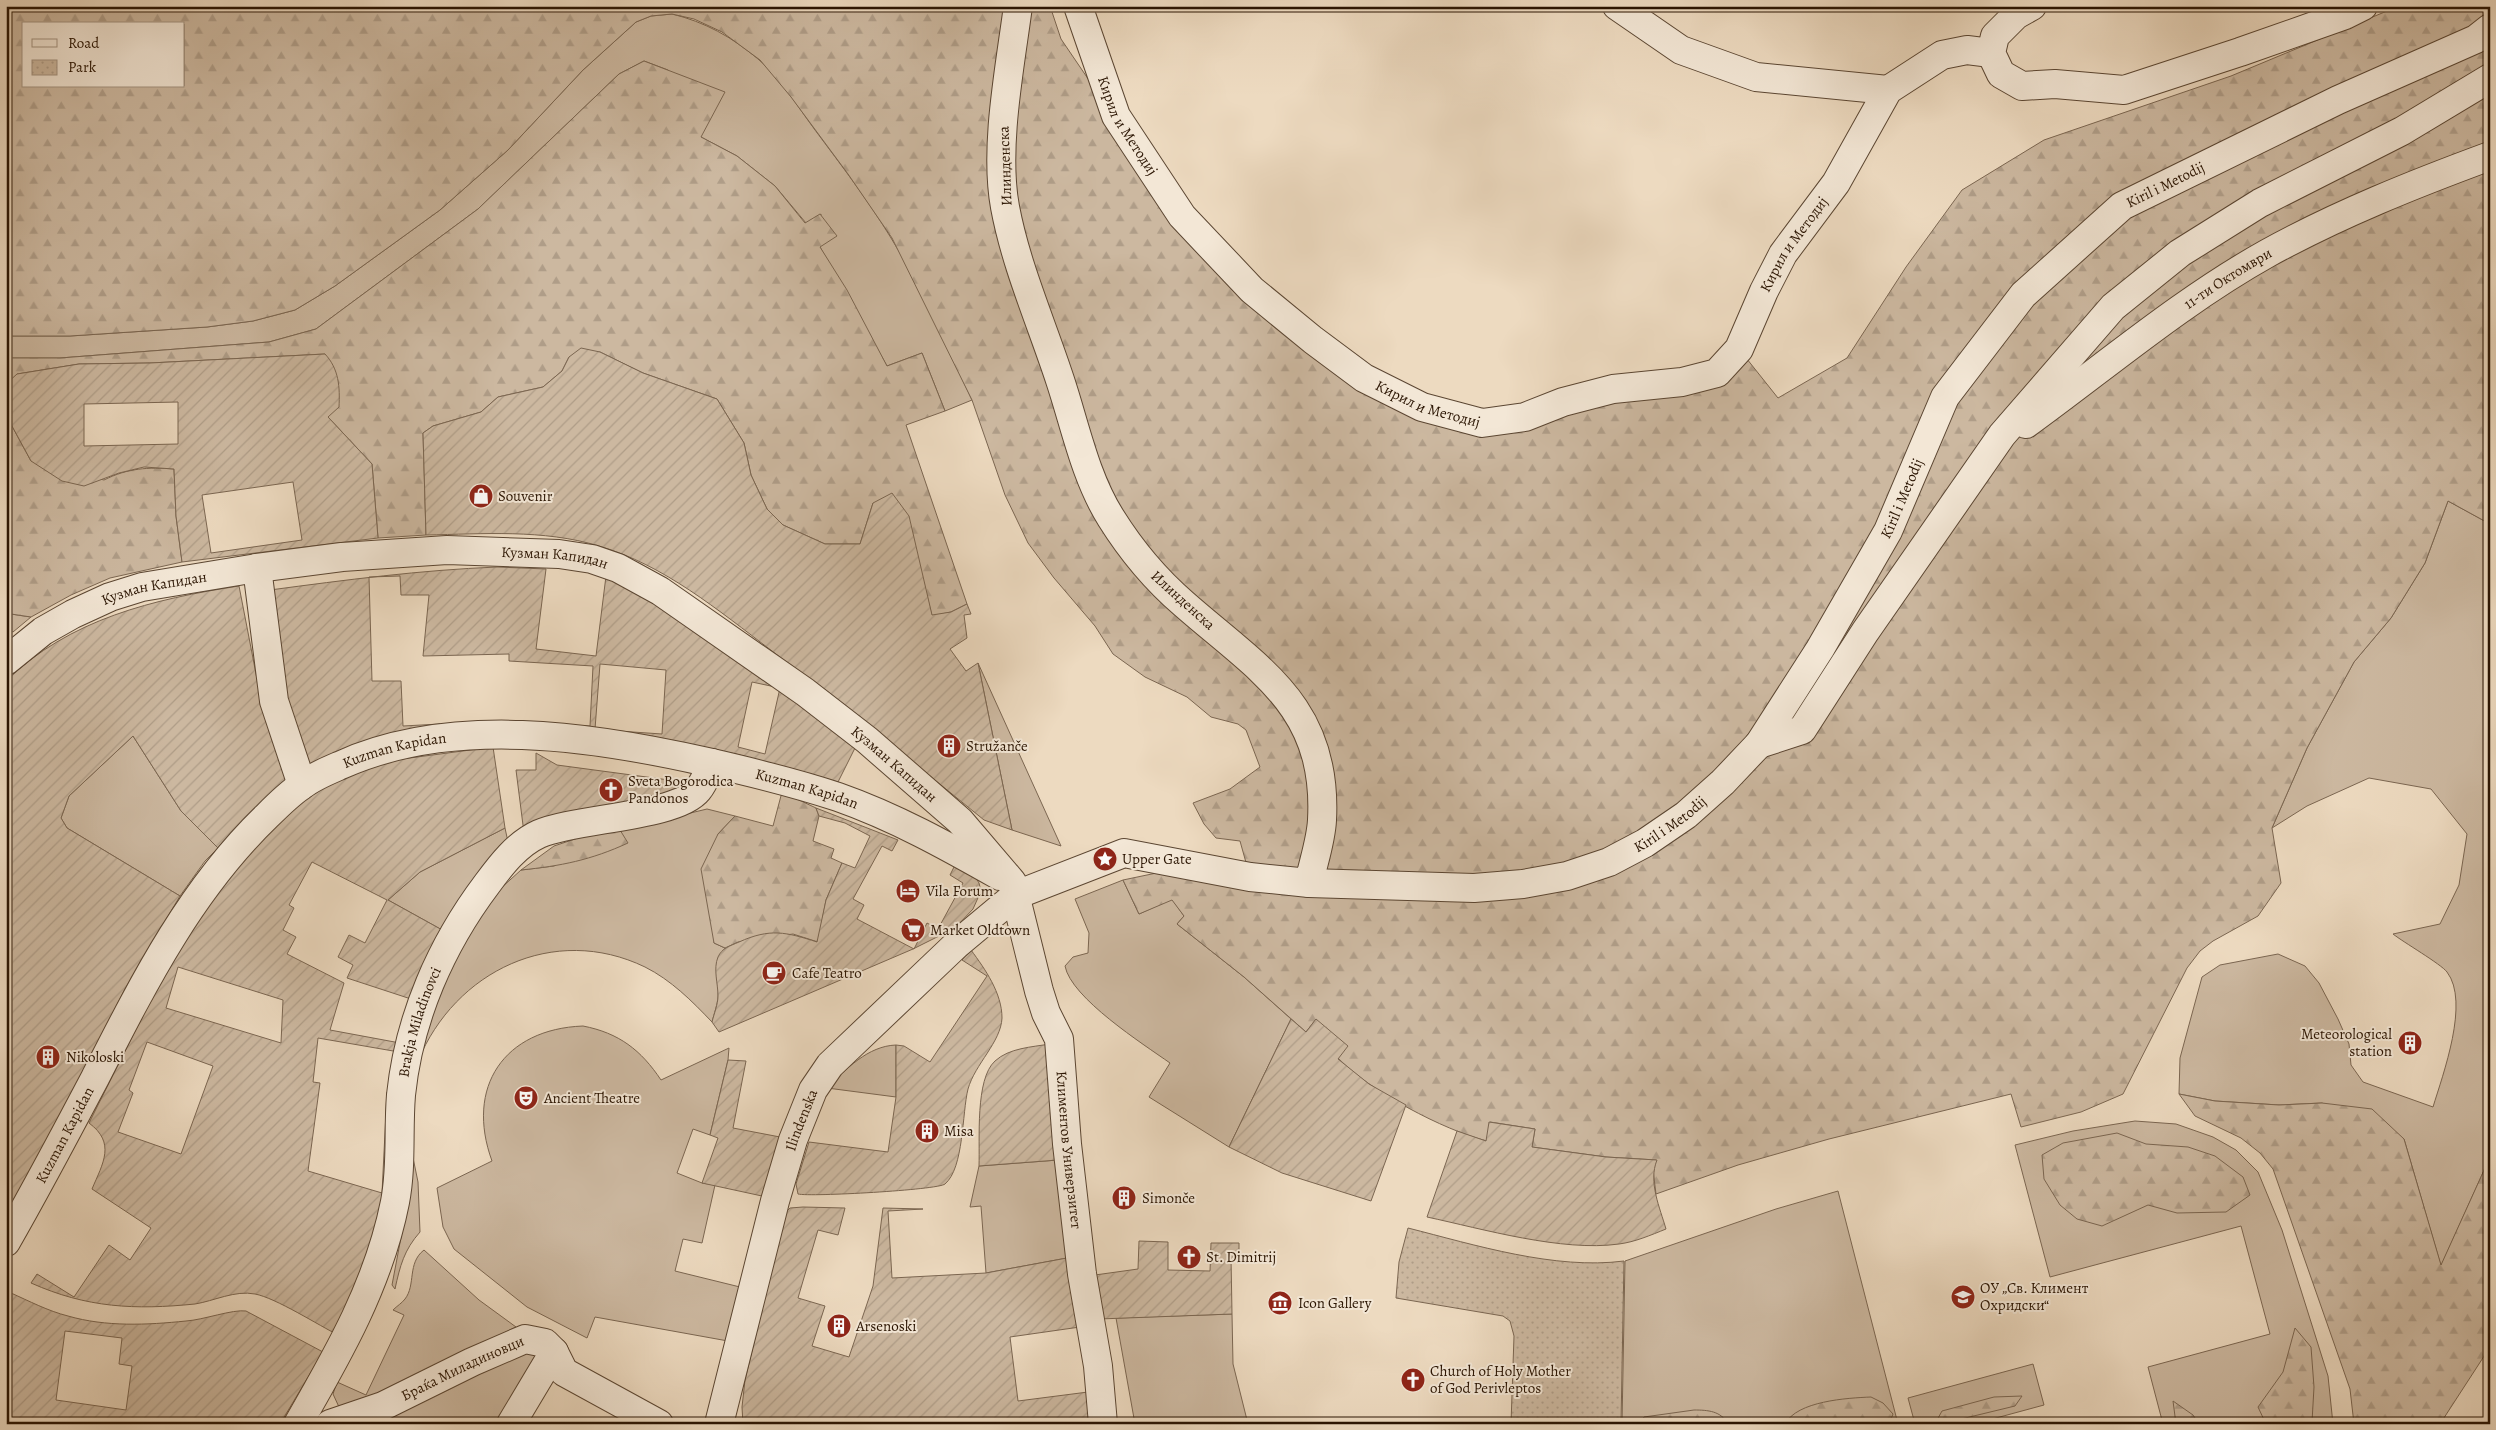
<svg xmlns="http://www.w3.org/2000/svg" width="2496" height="1430" font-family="Alegreya,serif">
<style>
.grass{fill:#ccb8a0;stroke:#7b6651}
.forest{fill:url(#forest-firs);stroke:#7b6651;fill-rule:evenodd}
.park{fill:url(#park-dots);stroke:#7b6651}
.garden{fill:url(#garden-furrows);stroke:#7b6651;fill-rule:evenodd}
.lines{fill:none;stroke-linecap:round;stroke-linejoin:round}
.minor-casing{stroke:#5b4632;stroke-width:30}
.minor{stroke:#f3e7d6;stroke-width:28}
.labels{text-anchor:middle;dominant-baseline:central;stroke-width:4;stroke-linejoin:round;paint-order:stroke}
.street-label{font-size:15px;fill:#2a1402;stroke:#f3e7d6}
.poi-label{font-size:15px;fill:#2a1402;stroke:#f3e7d6;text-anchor:start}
</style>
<defs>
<pattern id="forest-firs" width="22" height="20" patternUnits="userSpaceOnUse" patternTransform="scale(1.25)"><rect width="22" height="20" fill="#ccb8a0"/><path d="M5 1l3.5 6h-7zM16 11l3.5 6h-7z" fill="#af9d88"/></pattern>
<pattern id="park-dots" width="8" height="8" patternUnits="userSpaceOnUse" patternTransform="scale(1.25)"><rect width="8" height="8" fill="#ccb8a0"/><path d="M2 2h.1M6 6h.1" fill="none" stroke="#af9d88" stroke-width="1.8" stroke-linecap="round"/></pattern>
<pattern id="garden-furrows" width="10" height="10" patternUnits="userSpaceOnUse" patternTransform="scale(1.25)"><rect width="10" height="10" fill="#ccb8a0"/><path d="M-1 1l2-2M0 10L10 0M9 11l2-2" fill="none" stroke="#af9d88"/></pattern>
</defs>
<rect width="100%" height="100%" fill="#eddac0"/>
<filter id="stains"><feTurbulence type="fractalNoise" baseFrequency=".004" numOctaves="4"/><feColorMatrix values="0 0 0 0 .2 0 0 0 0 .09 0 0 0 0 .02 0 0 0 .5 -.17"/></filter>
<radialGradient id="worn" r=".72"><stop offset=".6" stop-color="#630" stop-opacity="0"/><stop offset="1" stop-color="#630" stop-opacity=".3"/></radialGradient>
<path class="grass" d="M672,14c33,8 60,23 86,45 21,17 40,48 57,71 26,35 53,70 76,108 32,51 55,108 81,162l-27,11 -23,-58 -35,13 -67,-119 1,-33 -15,9 -31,-37 -38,-30 -36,-19 -33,-67 -24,-9 -25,13 -141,135 -162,120 -47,13 -40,3 -169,13h-54v-22h64l137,-9 46,-6 42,-11 40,-24 105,-76 68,-60 75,-80 53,-48 15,-6z
M2448,501l42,23v633l-49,109 -37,-127 -82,-36 -43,2 -64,-4 -36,-7 1,-36 22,-81 18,-12 58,-11 27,12 14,17 19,36 11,25 2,21 12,17 70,25c10,-33 37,-105 14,-135 -6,-8 -44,-30 -54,-38l47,-10 19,-39 8,-51 -36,-45 -62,-11 -62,28 -35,22 35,-80 47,-86 37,-44 34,-55z
M6,611l5,3 20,3 -18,15 -7,-3z
M978,663l83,183 -49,-16z
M133,736l48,75 37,37 -13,13 -25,35 -113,-68 -6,-10 8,-22z
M707,809l28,7 -17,18 -4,109 11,5c-15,19 -5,29 -7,50 -1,8 -4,16 -6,24 -20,-21 -41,-42 -67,-55 -91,-44 -190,4 -227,94l30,-98 52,-74 21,-19 33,-4 66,-36z
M505,828l3,14 -64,89 -56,-31 32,-28z
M1123,880l16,34 33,-15 12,17 -7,8 67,53 47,42 -62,128 -80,-50 21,-34c-27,-19 -99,-65 -105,-97l8,-9 15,-4 1,-20 -14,-34z
M583,1026c36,7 58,24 78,54l68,-32 -1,12 -18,75 -17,-6 -16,44 25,10 13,2 -13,58 -19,-4 -8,32 65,16 -12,54 -133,-24 -8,21 -60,-31 -73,-58 -11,-22 -6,-39 55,-27c-27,-74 12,-132 91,-135z
M896,1045v52l-69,-9c19,-19 41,-42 69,-43z
M2135,1121l41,3 37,13 23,13 22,22 24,58 46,146 5,48h-170l-15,-57 122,-33 -29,-108 -191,51 -35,-132 58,-14z
M411,1148l7,34 2,50c-16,18 -20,34 -25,57l-3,-4 17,-90z
M1058,1160l9,98 -81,15 -5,-67 -11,1 9,-41z
M1838,1191l60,233h-276l3,-163 151,-52z
M424,1250l55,50 37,27 -141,70 -36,10 -6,-13 4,-12 29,13 38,-80 -11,-5c4,-4 9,-7 12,-11 11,-14 2,-36 19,-49z
M1232,1314l1,50 15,60h-113l-19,-106z
M520,1352l14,2 1,5 -40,65h-125c52,-20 100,-49 150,-72z
M2033,1364l11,41 -70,19h-59l-7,-26z"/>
<path class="forest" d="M6,6h1044l11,33 89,131 163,170 169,83 200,-41 57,-33 39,49 69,-40 59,-91 56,-77 82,-50 187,-64 168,-70h91v518l-42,-23 -23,62 -34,55 -37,44 -47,86 -35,80 9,55 -23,33 -45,25 -13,10 -13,17 -64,126 -42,18 -60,15 -10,-33 -182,45 -91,26 -82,29 -3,-24 3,-10 -50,-3 -74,-10 3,-18 -45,-7 -3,19c-44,-11 -117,-50 -148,-82 -10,-10 -16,-27 -23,-40l-10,13 -62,-55 -67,-53 7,-8 -12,-16 -33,14 -16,-34 67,-14 60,11 -10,-36 -24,-3 -12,-14 -11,-21 37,-14 30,-22 -14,-37 -8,-6 -27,-7 -24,-20 -42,-20 -32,-23 -18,-28 -41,-48 -26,-35 -23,-48 -33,-95 -80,-162 -44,-64 -57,-77 -31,-37 -38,-28 -28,-13 -22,-5 -21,2 -15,6 -53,48 -75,80 -68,60 -105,76 -40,24 -42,11 -46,6 -137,9h-64zM24,24h160v62h-160z
M644,61l81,31 -24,45 36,19 38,30 30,37 15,-9 17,22 -17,11 27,43 40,76 35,-13 23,58 -39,14 61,179 -16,8 -19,4 -10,-40 -49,-73 -13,41h-35l-42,-19 -16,-16 -16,-34 -7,-32 -27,-44 -74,-26 -43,-21 -31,5 -7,14 -19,16 -45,10 -17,15 -48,14 -10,7 3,102 -48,3 -6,-74 -44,-47 -3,-63 -175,9 -71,1 -62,10 -11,12v-28h54l169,-13 40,-3 47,-13 162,-120 141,-135z
M6,415l25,46 73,19c24,-12 44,-13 70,-11l2,47 6,46 -72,16 -39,17 -40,22 -20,-3 -5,-3z
M782,792l34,16 3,8 -6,25 21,8 -3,9 11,5 -16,37 -8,42 -25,-8 -55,8 -13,6 -11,-5 -13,-74 17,-35 17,-18 38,10z
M620,830l8,13c-37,17 -67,23 -107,27l33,-24 30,-10z
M2179,1094l36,7 64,4 43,-2 50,6 32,30 37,126 49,-108v190l-50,77h-86l-4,-35 -77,-220 -13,-16 -19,-15 -46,-22z
M2117,1133l29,11 42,3 27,9 28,21 7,18 -24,17 -49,1 -29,-8 -46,21 -25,-7 -17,-14 -16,-26 -2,-24 21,-12z
M2295,1328l16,19 3,40 -2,35 -46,2 -8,-17 25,-35z
M2022,1396l-7,10 -62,15 -16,-1 5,-9 52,-14z
M1871,1397l12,6 10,11 -4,10h-104c12,-23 62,-26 86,-27z
M2173,1401l20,14 6,9h-23z
M1694,1410c14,0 27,1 34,14h-90l6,-7z"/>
<path class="park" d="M1408,1228c67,17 147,42 216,33l-3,163h-110l3,-88 -4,-15 -7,-5 -107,-18 3,-36z"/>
<path class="garden" d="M581,348l19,4 43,21 74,26 27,44 7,32 16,34 16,16 42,19h35l13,-41 19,-10 17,23 23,99 19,-3 16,-8 4,10 -7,1 3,23 -17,11 16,22 12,-8 34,167 -28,-10c-70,-57 -140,-114 -212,-169 -54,-41 -108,-86 -173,-105 -56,-17 -116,-12 -173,-11l-3,-102 10,-7 48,-14 17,-15 45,-10 19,-16 7,-14z
M325,354c14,15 15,33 14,53l-11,10 44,47 6,74 -196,24 -6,-46 -2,-47 -30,-2 -25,6 -35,13 -22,-5 -31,-20 -25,-46 1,-32 10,-9 62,-10 71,-1zM178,402v42l-94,2v-42zM293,482l9,58 -91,13 -9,-58z
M497,567l49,2 -10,80 60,7 10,-80 23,10 230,154 -21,42 -102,-28 -118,-23 44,3 4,-64 -66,-6 -5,65 -86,-6 81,3 3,-60 -84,-5v-7l-86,2 6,-61h-28l-1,-19 -31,1 3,104h29l2,45 37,-2 -38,8 -95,34 -22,-73 -15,-103c75,-10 151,-20 227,-23zM752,682l28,6 -15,66 -27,-7z
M239,586l18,93 35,99 -53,48 -21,22 -37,-37 -48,-75 -64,60 -8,22 6,10 113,68 -55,93 -58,116 -61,109v-533c63,-62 148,-82 233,-95z
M493,747l12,81 -85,44 -32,28 56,31 -33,68 -64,-21 6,-13 -15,-8 11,-22 16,8 22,-43 -75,-38 -23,43 5,3 -11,22 13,7 -9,17 57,29 -14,47 70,13 -1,9 -81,-14 -5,44 7,1 -12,88 74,22 5,-101 6,1 -5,101 -48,142c-22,-11 -64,-38 -85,-42 -20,-4 -41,7 -60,10 -60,6 -108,4 -164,-21l6,-9 37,23 35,-52 21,15 21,-32 -59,-39c11,-26 24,-46 -3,-66l75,-150 51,-79 70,-81 35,-27 67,-25zM178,967l105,33 -2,43 -115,-35zM147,1042l66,24 -32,88 -63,-22 15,-39 -4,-3z
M536,753l21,12 127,17 -7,8 -153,43 -8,-63h20z
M816,808l82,32 -6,11 -10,-5 -29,53 11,6 -7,14 57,30 13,-26 11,6 25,-46 -13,-8 6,-12 18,12 5,8 2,8 -8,18 -18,19 -42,21 -194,83 -7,-10c2,-8 6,-18 6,-26 0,-13 -5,-27 0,-39 4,-9 12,-11 21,-15 31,-14 47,-10 78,0l9,-42 16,-37 13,5 15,-32 -25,-13 -26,-7z
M971,950c14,19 31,43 31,68 -1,24 -27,46 -34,71 -6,24 -4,79 -23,95 -7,6 -135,13 -147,10l-2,-10 13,-42 79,10 8,-55v-52l8,1 26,16 57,-86 -25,-16z
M1291,1019l15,13 10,-13 32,27 -10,13 31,25 37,21 -35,96 -89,-28 -53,-26z
M1050,1044l8,116 -79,6c1,-26 -4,-87 16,-105 14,-13 37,-14 55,-17z
M728,1060l18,1 -13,67 47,9 -18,59 -60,-13 16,-45 -8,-3z
M1489,1122l46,7 -3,18 74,10 51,3c-9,22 3,48 9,69 -15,6 -31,13 -47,15 -57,8 -136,-15 -192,-27l30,-86 29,10z
M803,1207l42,1 -7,27 -20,-5 -20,68 27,8 -13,40 37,11 24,-71 10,-78 40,1 -35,2 4,67 94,-5 81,-15 13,69 -70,10 8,64 70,-9 2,32h-347l-1,-17 3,-27 40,-167 5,-5z
M1139,1241l29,1v28l42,1 1,-28h28v14h-8l1,57 -133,5 -4,-44 43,-6z
M11,1293c18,8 37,18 57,23 38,11 79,9 118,5 17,-1 47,-12 60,-10l77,41 -43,72h-274v-124zM65,1331l57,7 -3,26 13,2 -6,44 -70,-10z"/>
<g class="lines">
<defs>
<g id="minor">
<path id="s1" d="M1078,6l38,110 66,100 70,74 61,50 51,38 58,29 60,16 43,-6 38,-15 50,-13 69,-7 35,-9 22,-24 25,-58 19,-37 53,-71 52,-93 54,-35 25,-5 24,3"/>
<path d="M1617,6l64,44 75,27 132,13"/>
<path d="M2032,6l-16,9 -21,21 -4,17 10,21 21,12 33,-2 69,6 116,-38 105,-37 18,-9"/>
<path id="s2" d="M2026,424c80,-58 156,-123 242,-171 71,-39 146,-69 222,-97"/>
<path d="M257,568l17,133 28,84"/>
<path id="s3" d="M6,661l37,-30 30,-17 37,-17 32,-10 115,-19 85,-11 105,-7 112,4 33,5 26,9 42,23 145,101 62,48 93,81 52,61 27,109 7,22 13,26 8,105 15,130 16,92 5,58"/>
<path d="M1759,744l43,-14 63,-98 137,-197 111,-128 67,-54 80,-50 142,-72 88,-53"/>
<path id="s4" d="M1309,883l165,5 49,-4 44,-8 42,-14 36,-19 41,-28 37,-33 36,-38 61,-95 68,-118 57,-134 78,-102 99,-89 216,-106 138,-61 14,-11"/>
<path id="s5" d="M6,1242c31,-54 60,-109 89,-164 48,-94 95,-188 172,-262 10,-10 22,-22 34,-30 11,-9 26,-15 40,-21 111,-50 251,-29 366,-3 44,10 89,21 131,35 57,20 109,49 162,79"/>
<path id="s6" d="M298,1424c41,-71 81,-141 97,-222 7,-36 3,-71 6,-107 8,-77 40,-150 86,-211 14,-19 30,-40 52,-50 37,-16 137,-17 159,-44 6,-7 10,-18 14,-27"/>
<path id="s7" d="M330,1424l53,-18 89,-44 53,-23 20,4 9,9 10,20 95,52"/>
<path d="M511,1424l43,-72"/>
<path id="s8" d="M719,1424l56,-223 18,-61 20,-50 17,-25 126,-120 60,-50 108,-42 126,24 59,6c4,-20 12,-42 13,-63 6,-114 -63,-150 -138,-216 -29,-25 -53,-54 -73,-86 -26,-41 -36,-93 -51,-138 -19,-58 -44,-114 -55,-173 -11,-60 5,-140 13,-201"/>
</g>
</defs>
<use href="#minor" class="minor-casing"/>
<use href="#minor" class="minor"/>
</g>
<defs>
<symbol id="shop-disc" viewBox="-11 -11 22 22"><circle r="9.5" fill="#8f2418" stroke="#f3e7d6"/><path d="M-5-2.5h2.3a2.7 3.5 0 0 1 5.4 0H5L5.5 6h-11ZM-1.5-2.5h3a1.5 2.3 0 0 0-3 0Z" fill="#fff"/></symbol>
<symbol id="building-disc" viewBox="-11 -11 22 22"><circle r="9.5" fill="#8f2418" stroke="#f3e7d6"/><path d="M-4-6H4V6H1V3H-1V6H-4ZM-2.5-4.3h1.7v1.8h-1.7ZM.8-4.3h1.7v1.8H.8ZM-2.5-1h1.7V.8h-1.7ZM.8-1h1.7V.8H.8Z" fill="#fff"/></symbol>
<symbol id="church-disc" viewBox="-11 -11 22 22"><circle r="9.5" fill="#8f2418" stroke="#f3e7d6"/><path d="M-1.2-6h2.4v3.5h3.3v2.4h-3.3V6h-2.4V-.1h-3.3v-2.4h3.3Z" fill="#fff"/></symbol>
<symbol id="sight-disc" viewBox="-11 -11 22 22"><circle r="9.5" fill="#8f2418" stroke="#f3e7d6"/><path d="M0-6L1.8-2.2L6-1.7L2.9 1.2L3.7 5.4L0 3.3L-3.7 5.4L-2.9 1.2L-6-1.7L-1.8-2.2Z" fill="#fff"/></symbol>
<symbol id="hotel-disc" viewBox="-11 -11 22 22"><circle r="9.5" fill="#8f2418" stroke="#f3e7d6"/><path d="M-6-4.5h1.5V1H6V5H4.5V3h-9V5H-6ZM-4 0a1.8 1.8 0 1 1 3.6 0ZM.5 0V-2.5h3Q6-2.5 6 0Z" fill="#fff"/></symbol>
<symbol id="supermarket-disc" viewBox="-11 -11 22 22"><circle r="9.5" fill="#8f2418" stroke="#f3e7d6"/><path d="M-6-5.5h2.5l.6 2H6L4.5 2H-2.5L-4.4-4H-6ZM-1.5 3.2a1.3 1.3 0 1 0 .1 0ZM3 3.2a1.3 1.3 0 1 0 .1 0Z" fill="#fff"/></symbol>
<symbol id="cafe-disc" viewBox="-11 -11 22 22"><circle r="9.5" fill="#8f2418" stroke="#f3e7d6"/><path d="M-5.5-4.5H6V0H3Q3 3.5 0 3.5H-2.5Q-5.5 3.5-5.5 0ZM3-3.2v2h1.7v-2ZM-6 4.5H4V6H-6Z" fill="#fff"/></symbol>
<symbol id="theatre-disc" viewBox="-11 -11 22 22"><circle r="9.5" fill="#8f2418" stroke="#f3e7d6"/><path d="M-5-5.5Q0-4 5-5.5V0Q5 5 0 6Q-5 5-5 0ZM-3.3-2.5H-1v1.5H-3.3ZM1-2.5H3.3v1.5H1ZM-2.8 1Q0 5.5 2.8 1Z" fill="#fff"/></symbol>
<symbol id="school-disc" viewBox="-11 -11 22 22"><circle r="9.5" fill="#8f2418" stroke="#f3e7d6"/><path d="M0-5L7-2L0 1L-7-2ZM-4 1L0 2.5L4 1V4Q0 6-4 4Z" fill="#fff"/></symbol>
<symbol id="museum-disc" viewBox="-11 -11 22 22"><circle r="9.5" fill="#8f2418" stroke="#f3e7d6"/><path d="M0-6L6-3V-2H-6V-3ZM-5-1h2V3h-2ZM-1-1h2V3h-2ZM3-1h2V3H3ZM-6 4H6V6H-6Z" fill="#fff"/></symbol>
</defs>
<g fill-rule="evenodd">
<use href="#shop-disc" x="467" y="482" width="28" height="28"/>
<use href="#building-disc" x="935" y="732" width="28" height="28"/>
<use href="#church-disc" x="597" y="776" width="28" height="28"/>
<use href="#sight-disc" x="1091" y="845" width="28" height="28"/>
<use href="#hotel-disc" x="894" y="877" width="28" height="28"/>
<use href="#supermarket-disc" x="899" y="916" width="28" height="28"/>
<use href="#cafe-disc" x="760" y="959" width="28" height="28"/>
<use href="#building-disc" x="2396" y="1029" width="28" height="28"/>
<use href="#building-disc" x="34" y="1043" width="28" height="28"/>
<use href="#theatre-disc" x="512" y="1084" width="28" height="28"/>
<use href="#building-disc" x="913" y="1117" width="28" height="28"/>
<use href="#building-disc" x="1110" y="1184" width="28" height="28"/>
<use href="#church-disc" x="1175" y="1243" width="28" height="28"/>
<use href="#school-disc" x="1949" y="1283" width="28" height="28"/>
<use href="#museum-disc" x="1266" y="1289" width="28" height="28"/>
<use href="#building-disc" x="825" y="1312" width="28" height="28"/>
<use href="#church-disc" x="1399" y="1366" width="28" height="28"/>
</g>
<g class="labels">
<g class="street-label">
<text stroke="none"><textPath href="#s1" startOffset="130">Кирил и Методиј</textPath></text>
<text transform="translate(1005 166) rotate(-92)">Илинденска</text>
<text stroke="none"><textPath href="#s4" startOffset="1200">Kiril i Metodij</textPath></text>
<text stroke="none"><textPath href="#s1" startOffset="1000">Кирил и Методиј</textPath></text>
<text stroke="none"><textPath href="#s2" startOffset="249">11-ти Октомври</textPath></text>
<text stroke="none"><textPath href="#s1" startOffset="550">Кирил и Методиј</textPath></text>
<text stroke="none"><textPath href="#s4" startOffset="780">Kiril i Metodij</textPath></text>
<text stroke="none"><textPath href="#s3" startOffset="572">Кузман Капидан</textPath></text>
<text stroke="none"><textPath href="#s3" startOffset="168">Кузман Капидан</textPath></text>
<text transform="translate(1183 600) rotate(42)">Илинденска</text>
<text stroke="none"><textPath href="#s5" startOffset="648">Kuzman Kapidan</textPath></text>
<text stroke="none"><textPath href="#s3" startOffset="976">Кузман Капидан</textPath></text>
<text stroke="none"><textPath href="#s5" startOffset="1068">Kuzman Kapidan</textPath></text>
<text stroke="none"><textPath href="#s4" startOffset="375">Kiril i Metodij</textPath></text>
<text stroke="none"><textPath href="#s6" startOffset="426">Brakja Miladinovci</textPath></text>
<text stroke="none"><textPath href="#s8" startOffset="315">Ilindenska</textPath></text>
<text stroke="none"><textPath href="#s5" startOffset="122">Kuzman Kapidan</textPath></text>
<text stroke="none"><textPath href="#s3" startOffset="1419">Климентов Универзитет</textPath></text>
<text stroke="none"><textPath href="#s7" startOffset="144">Браќа Миладиновци</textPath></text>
</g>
<g class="poi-label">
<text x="498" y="496">Souvenir</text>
<text x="966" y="746">Stružanče</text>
<text x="628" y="781">Sveta Bogorodica<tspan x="628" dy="17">Pandonos</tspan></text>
<text x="1122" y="859">Upper Gate</text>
<text x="926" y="891">Vila Forum</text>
<text x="930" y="930">Market Oldtown</text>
<text x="792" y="973">Cafe Teatro</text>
<text x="2392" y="1034" text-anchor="end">Meteorological<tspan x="2392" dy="17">station</tspan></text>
<text x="66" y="1057">Nikoloski</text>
<text x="544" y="1098">Ancient Theatre</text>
<text x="944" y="1131">Misa</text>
<text x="1142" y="1198">Simonče</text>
<text x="1206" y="1257">St. Dimitrij</text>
<text x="1980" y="1288">ОУ „Св. Климент<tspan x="1980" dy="17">Охридски“</tspan></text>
<text x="1298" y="1303">Icon Gallery</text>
<text x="856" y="1326">Arsenoski</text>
<text x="1430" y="1371">Church of Holy Mother<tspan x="1430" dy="17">of God Perivleptos</tspan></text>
</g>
</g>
<rect width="2496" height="1430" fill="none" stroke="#eddac0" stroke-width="25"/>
<rect x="8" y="8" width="2481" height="1415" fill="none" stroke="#2a1402" stroke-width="2.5"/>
<rect x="12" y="12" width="2471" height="1405" fill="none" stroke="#2a1402"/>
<rect x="22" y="22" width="162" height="65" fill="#f3e7d6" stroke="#a39381"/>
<rect x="32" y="39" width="25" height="8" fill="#f3e7d6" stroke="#a39381"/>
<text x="68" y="48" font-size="15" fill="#2a1402">Road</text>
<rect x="32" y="60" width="25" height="15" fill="url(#park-dots)" stroke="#a39381"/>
<text x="68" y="72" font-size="15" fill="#2a1402">Park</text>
<rect width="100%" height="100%" filter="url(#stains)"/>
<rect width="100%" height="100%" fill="url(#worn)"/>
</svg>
